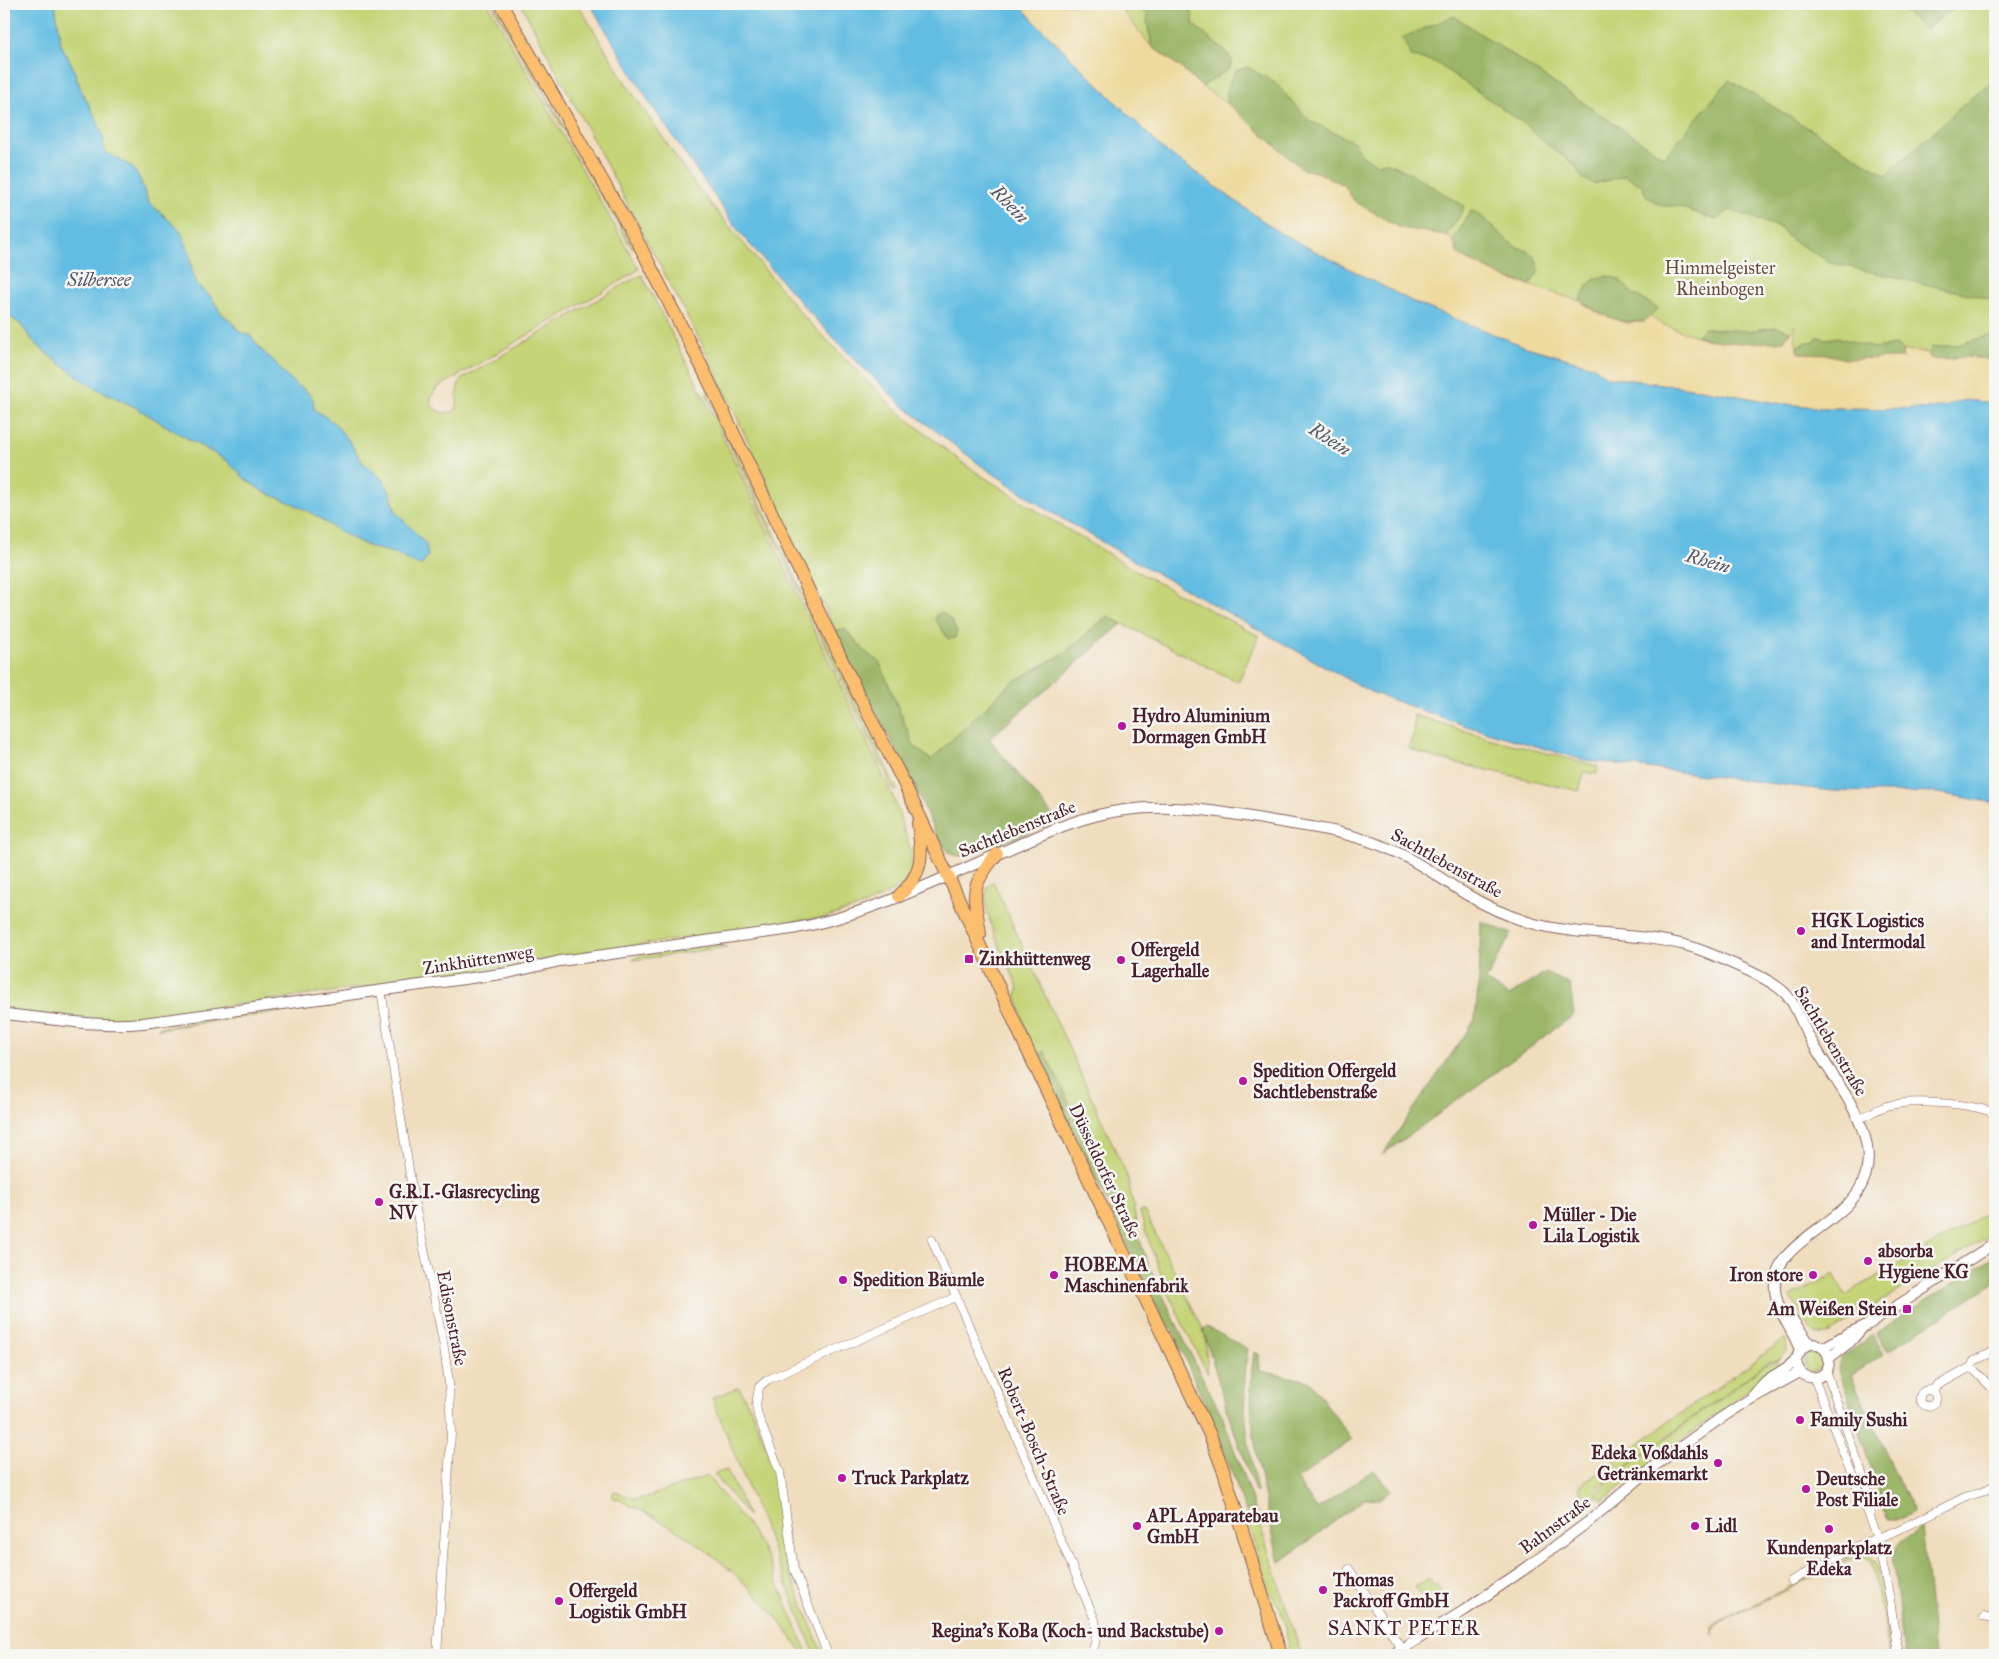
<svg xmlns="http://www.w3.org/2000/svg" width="1999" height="1659" font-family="'IM FELL Great Primer',serif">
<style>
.green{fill:#c4d477;stroke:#877a51}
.forest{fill:#9bb668;stroke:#726a4a}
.sand{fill:#eeda9e;stroke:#9c7c64}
.water{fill:#64bde2;stroke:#576e86}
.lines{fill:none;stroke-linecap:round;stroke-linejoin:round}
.minor-casing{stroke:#84625e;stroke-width:9}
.tertiary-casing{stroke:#84625e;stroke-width:12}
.primary-casing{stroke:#84625e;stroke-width:14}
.minor{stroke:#fff;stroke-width:8}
.tertiary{stroke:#fff;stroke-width:10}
.primary{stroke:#fabe6e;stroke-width:12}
.poi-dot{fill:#b5179e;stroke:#f6f6f2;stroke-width:2}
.labels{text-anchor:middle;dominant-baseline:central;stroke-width:5;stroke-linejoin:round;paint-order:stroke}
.park-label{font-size:18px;fill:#684c3e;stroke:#f6f6f2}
.poi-label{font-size:18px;font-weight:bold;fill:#4a1f2b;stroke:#f6f6f2;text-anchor:start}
.street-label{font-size:18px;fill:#4a1f2b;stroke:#f6f6f2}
.water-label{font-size:19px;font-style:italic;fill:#53566b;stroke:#f6f6f2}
.quarter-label{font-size:20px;letter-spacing:1px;fill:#4a1f2b;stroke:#f6f6f2}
</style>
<rect width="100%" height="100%" fill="#f6f6f2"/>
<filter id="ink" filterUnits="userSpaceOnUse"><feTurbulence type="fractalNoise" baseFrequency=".02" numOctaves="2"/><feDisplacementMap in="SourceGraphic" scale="10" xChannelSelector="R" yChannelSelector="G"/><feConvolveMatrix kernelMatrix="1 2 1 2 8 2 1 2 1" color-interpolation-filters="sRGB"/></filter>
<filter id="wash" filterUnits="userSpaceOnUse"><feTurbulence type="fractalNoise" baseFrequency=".0096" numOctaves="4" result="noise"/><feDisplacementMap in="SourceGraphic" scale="20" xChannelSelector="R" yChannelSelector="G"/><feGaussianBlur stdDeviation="1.12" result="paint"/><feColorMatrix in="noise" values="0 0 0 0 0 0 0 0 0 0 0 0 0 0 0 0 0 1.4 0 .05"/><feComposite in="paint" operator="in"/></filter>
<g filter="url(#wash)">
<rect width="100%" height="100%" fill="#f0ddbe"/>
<path class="green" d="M55,4h433l151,265 -15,10 -187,109 -6,9v7c6,9 14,10 24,7 6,-11 -2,-22 7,-32l164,-96 16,-8 63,124 189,400 16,49 1,17 3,2 -7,14 -6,5 -35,19 -42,13 -35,3 -26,7 -139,19 -104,18 -190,27 -204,28 -41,-1 -81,-10v-697l16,12 13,17 19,17 40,28 43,21 53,32 38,21 18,18 18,13 32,13 23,12 23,16 30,15 27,7 15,9 -9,-43 -7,-8 -6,-20 -7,-12 -20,-17 -14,-22 -15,-18 -20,-14 -1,-10 -7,-9 -9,-4 -11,-10 -13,-16 -11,-9 -11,-15 -12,-4 -6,-9 -12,-10 -10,-16 -13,-11 -6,-15 -3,-20 -25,-36 -16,-13 -8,-23 -8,-12 -28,-16 -1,-14 -7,-19 -15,-28 -9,-25 -11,-20z
M492,4h2l140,244 -2,1z
M521,4h57l47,78 70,103 110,133 91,92 72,57 77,49 100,60 114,60 -21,46 -131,-66 -41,36 -55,31 -80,77 -17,-14 -35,-84c-16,-9 -20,-20 -33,-32h-11l-124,-269z
M845,4h1150v586z
M708,393l189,397 -3,1 -188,-397z
M1414,715l74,23 109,28v8l-13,-2 -5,19 -144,-33 -27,-10 6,-14z
M993,881l135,297 11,60 -35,-63 -60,-123 -7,3 -10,-20 -11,-42 3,-2c-8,-26 -42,-78 -31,-105z
M711,945h12l4,2 -94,13 8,-5z
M342,1003v1l-184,25v-1l55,-9z
M1995,1208v24l-165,101 -13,2 -6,-5 -20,-33 43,-23 11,21z
M1144,1211l59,118 2,7 3,38c-28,-52 -52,-105 -68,-162z
M1786,1338l1,13 -7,7 -12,4 -167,123 -5,7v4l-7,7 -11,-16z
M1804 1362a9 9 0 1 1 18 0a9 9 0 1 1-18 0Z
M1779,1359l-3,4 5,2 -178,135 -6,-5 10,-13 155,-115z
M739,1387l12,22 26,66 15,103 31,77h-8l-103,-257z
M727,1470l21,46 -34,-42z
M707,1476l43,52 16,27 42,100h-4c-46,-71 -113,-125 -192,-158l2,-6 23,9z
M1255,1509l42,132 5,14h-13l-4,-34 -6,-15 -10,-14 -24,-82z
M1862,1551v2l8,3 3,5h2l10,40 8,54h-4l-5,-36 -13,-55 -8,-7 -18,4 -128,63 -3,5 -1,7v-10l3,-3z
M1428,1578l6,8 2,-2 11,16 -12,8 -2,-3 -3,2 -15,-20z"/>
<path class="forest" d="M1117,4h66l9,8 2,13 34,29 4,7 -3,8 -27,18 -22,-20 -29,-21c1,-13 -6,-16 -3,-31l-11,-10 -6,-1 -10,7z
M1896,4h64l-35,25z
M1454,16l210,141 65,-77 157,95 84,-76 25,-19v220l-163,-37 -42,-24 -9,-11 -51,-18 -14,10 -39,-14h-14l-16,-9 -5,-12 -17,-9 -31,8 -12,-6 -6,-12 -36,-27 -14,-14 -91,-63 -23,-5 -10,-19z
M1247,67l27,15 36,39 46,22 5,12 15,9 10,-2 28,13 50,31 -5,11 -13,18 -46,-7 -46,-27 -10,-16 -25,-12 -17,-4 -74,-65 -2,-15 10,-18z
M1471,211l7,2 30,28 8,6 10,3 9,7 4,14 -9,14 -25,-7 -47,-23 -5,-14z
M1607,276l12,3 14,15 25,14 -13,14c-31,1 -40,-6 -65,-21 7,-14 10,-24 27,-25z
M1776,327l14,4 -6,10c-19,5 -69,3 -87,-6l7,-7 43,3z
M1986,336h9v24l-29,-3 -30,3 -7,-2v-4l3,-7 26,-2z
M1817,337l10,2 10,-2 36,11 23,-3 7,5 -1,8 -57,1 -20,-5 -26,-1 -1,-7 9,-4 6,1z
M942,612l9,8 6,12 -2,6 -7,1 -13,-20 2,-5z
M1107,616l15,8 -133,115 69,83 -86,32c-9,2 -16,4 -24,-3 -13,-12 -25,-48 -33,-65 -27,-52 -55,-103 -80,-156h11c13,13 17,23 33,31l35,85 17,14 80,-77 55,-31z
M1481,921l30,13 -25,47 23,15 37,-24 24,13 4,30 -192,140 93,-135 4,-42z
M1044,1051l60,124 35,63 10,28 49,103 24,46 33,94 -10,1 -23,-65 -49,-115 -8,-5 -128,-270z
M1995,1256v26l-107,69 -12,-18z
M1207,1327l41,22c-8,49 0,95 9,143h-2l-26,-76 -26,-87z
M1873,1335l11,19 -33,22 62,136 -14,7h-10l-2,-4 -49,-146 2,-11z
M1254,1352l5,2 1,17 50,10 42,59 -56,39 21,30 56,-39 18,20 -12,9 -13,-1 -87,65c-14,-68 -36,-141 -25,-211z
M1921,1528l14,127h-31l-11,-94c3,-20 12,-22 28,-33z"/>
<path class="sand" d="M1019,4h98l34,42 29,21 22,20 26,17 74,65 17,4 25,12 10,16 46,27 46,7 7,6 5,14 47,23 75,23 18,12 27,10 19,-1 6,-6 11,8 44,15 34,4 40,-1 5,-1 11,-16v14l4,14 26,1 20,5 57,-1 1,-8 15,1 10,3 2,4 6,2 30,-3 29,3v43l-31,-2 -32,8 -109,-1 -47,-5 -70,-13 -98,-13 -16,-11 -66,-19 -111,-44 -135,-70 -116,-83 -130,-129z"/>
<path class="water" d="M4,4h51l6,41 11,20 9,25 15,28 7,19 1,14 28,16 8,12 8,23 32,28 9,21 3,20 6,15 13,11 10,16 12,10 6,9 12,4 11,15 11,9 13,16 11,10 8,4 8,9 1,10 20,14 15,18 14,22 20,17 7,12 6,20 30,32 2,12 -6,9 -10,-2 -15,-9 -27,-7 -30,-15 -23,-16 -23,-12 -32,-13 -18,-13 -18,-18 -38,-21 -53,-32 -43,-21 -40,-28 -19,-17 -13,-17 -16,-12z
M590,4h429l15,17 130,129 116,83 135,70 111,44 66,19 16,11 98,13 70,13 47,5 109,1 32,-9 31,3v399h-6l-50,-9 -107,-2 -248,-31 -121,-35 -92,-33 -231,-128 -89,-52 -72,-48 -77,-59 -45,-43 -47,-49 -70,-80 -90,-130z"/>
</g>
<g filter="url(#ink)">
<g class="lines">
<defs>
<path id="minor" d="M381,990l32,205 30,146 6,42 2,50 -14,222
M1859,1119c9,-4 18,-10 28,-13 25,-8 85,-2 108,7
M932,1240l163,380c2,13 2,24 -5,35
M1971,1367l24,24
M1826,1371l42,120 2,22
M1814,1378l63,160 13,61 8,56
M1920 1398a8 8 0 1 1 16 0a8 8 0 1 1-16 0Z
M1933,1392l2,-5 36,-20 3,-6 21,-10
M1349,1569l53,80
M1791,1581l71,-37 36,-14 67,-33 17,-5 13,-7
M1984,1616l11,3
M828,1655l-34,-86 -14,-97 -22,-56 -2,-11 3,-18 8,-7 189,-83"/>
<path id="tertiary" d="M4,1014c47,4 91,14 139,9l365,-50 52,-12 232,-32c71,-13 136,-44 201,-73 44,-19 84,-40 132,-46 53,-7 103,3 155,12 39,6 78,12 114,29 25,11 47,28 70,42 21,13 44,23 67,30 51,14 104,9 154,22 19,5 37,14 55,22 14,6 27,12 39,21 15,11 19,27 27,43 17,34 47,67 58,103 27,88 -94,94 -89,155 2,23 18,41 25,61
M1783,1310l11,12 16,22
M1823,1348l24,-14 22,-10 126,-81
M1829,1358l21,-16 12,-14
M1752,1397c4,-5 8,-10 13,-15 9,-8 24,-13 31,-23 3,-5 3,-9 9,-13 11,-6 25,3 24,16 -1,22 -33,21 -33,-4
M1392,1655l73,-45 64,-44 59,-44 65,-55 65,-47 29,-19 53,-29"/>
<path id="primary" d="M501,4l140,244 62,121 155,325 45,87 53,112 70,154 184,388 14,37 57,183
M899,896c26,-24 23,-41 19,-73
M980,934c-6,-41 -12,-46 17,-80"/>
</defs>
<use href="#minor" class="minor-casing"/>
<use href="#tertiary" class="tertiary-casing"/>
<use href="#primary" class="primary-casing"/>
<use href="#minor" class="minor"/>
<use href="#tertiary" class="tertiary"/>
<use href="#primary" class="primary"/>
</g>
</g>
<g class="poi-dot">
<circle cx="1122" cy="726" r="5"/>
<circle cx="1801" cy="931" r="5"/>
<rect x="964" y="954" width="10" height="10" rx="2.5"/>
<circle cx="1121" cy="960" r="5"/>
<circle cx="1243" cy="1081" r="5"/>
<circle cx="379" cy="1202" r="5"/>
<circle cx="1533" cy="1225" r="5"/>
<circle cx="1868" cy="1261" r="5"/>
<circle cx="1054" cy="1275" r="5"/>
<circle cx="1813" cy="1275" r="5"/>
<circle cx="843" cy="1280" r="5"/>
<rect x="1902" y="1304" width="10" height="10" rx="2.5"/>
<circle cx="1800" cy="1420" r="5"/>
<circle cx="1718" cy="1463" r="5"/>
<circle cx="842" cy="1478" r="5"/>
<circle cx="1806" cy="1489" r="5"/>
<circle cx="1137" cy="1526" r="5"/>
<circle cx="1695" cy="1526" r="5"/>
<circle cx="1829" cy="1529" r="5"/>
<circle cx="1323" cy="1590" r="5"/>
<circle cx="559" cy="1601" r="5"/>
<circle cx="1219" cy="1631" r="5"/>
</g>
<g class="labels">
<g class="park-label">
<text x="1720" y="268">Himmelgeister<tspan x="1720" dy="21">Rheinbogen</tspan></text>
</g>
<g class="poi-label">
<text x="1132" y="716">Hydro Aluminium<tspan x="1132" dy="21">Dormagen GmbH</tspan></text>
<text x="1811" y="921">HGK Logistics<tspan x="1811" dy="21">and Intermodal</tspan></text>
<text x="1131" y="950">Offergeld<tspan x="1131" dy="21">Lagerhalle</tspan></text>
<text x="979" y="959">Zinkhüttenweg</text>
<text x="1253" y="1071">Spedition Offergeld<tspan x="1253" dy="21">Sachtlebenstraße</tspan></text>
<text x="389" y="1192">G.R.I.-Glasrecycling<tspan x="389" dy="21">NV</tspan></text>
<text x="1543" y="1215">Müller - Die<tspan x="1543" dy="21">Lila Logistik</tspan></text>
<text x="1878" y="1251">absorba<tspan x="1878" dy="21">Hygiene KG</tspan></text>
<text x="1064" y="1265">HOBEMA<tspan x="1064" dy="21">Maschinenfabrik</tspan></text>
<text x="1803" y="1275" text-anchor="end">Iron store</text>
<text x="853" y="1280">Spedition Bäumle</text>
<text x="1897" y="1309" text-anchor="end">Am Weißen Stein</text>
<text x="1810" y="1420">Family Sushi</text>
<text x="1708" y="1453" text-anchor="end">Edeka Voßdahls<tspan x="1708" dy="21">Getränkemarkt</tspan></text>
<text x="852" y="1478">Truck Parkplatz</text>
<text x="1816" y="1479">Deutsche<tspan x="1816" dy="21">Post Filiale</tspan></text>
<text x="1147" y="1516">APL Apparatebau<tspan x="1147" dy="21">GmbH</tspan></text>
<text x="1705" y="1526">Lidl</text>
<text x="1829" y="1548" text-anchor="middle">Kundenparkplatz<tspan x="1829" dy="21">Edeka</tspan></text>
<text x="1333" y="1580">Thomas<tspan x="1333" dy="21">Packroff GmbH</tspan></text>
<text x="569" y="1591">Offergeld<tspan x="569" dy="21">Logistik GmbH</tspan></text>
<text x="1209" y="1631" text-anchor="end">Regina's KoBa (Koch- und Backstube)</text>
</g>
<g class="street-label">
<text transform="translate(1017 829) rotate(-22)">Sachtlebenstraße</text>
<text transform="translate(1447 863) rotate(29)">Sachtlebenstraße</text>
<text transform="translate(478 960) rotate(-9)">Zinkhüttenweg</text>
<text transform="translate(1831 1041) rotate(59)">Sachtlebenstraße</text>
<text transform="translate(1105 1171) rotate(65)">Düsseldorfer Straße</text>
<text transform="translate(452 1318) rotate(79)">Edisonstraße</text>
<text transform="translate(1034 1441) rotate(67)">Robert-Bosch-Straße</text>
<text transform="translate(1555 1525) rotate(-37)">Bahnstraße</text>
</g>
<g class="water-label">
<text transform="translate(1010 204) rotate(46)">Rhein</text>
<text x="99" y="279">Silbersee</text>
<text transform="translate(1330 439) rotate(33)">Rhein</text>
<text transform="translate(1708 561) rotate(16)">Rhein</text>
</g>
<g class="quarter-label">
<text x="1404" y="1628">SANKT PETER</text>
</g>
</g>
<rect width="1999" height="1659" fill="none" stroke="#f6f6f2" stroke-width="20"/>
</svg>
